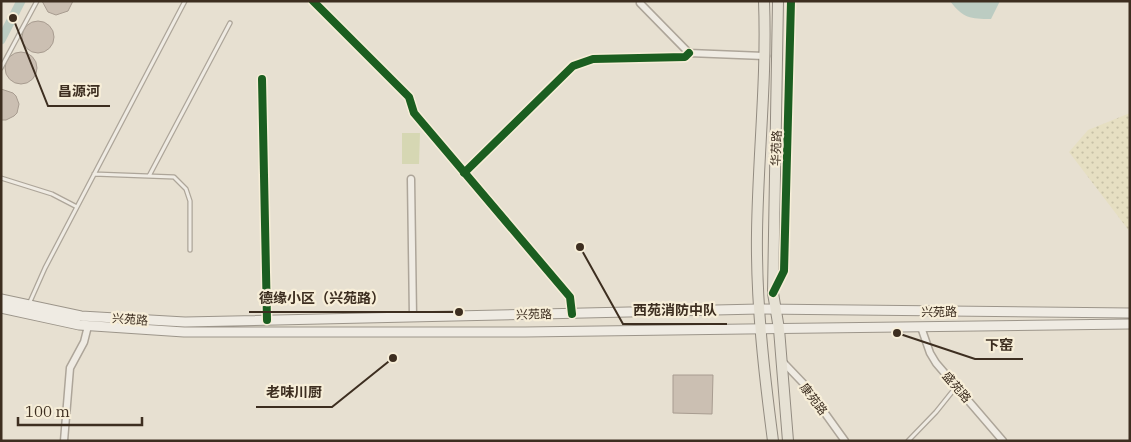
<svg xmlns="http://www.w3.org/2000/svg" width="1131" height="442" font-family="'IBM Plex Serif','Noto Sans SC',serif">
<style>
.farmland{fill:url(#farmland-dots)}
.green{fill:#d6d7b3}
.water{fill:#bcccc2}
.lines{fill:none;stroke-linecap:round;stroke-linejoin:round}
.canal{stroke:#bcccc2;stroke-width:9}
.building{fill:#cbbfb2;stroke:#a89c90}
.service-casing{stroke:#ada599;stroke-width:5.5}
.minor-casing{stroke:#ada599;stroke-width:9}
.secondary-casing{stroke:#9c958a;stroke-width:11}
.primary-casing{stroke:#928b80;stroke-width:12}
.service{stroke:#efebe3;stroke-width:3}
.minor{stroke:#efebe3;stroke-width:6}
.secondary{stroke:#efebe3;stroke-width:9}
.primary{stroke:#e6e1d4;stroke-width:10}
.cycleway-casing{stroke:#f7eed8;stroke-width:11}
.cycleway{stroke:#1b5e20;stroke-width:8}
.labels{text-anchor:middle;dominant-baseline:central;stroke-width:4.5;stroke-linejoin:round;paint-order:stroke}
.street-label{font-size:12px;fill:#3d2e20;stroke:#f7eed8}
.leader{fill:none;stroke:#3d2e20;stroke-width:2}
.callout-dot{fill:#3d2e20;stroke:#f7eed8;stroke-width:2}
.callout-label{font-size:14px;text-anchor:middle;font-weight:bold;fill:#3d2e20;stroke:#f7eed8;stroke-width:4.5;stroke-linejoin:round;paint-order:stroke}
</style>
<defs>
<pattern id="farmland-dots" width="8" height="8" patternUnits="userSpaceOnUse" patternTransform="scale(1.25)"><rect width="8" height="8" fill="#e6dfc2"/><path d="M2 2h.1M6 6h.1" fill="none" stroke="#c6c0a6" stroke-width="1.8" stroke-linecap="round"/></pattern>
</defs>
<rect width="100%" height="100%" fill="#e7e0d1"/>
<path class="farmland" d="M1130,113v119l-61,-80 19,-22z"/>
<path class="green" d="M402,133h18l-1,31h-17z"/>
<path class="water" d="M950,1h50l-9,18c-21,0 -28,-1 -41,-18z"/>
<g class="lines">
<path class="canal" d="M1,40l20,-39"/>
</g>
<path class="building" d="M42,1h31l-5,10 -12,4 -8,-3z
M22 37a16 16 0 1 1 32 0a16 16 0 1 1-32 0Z
M5 68a16 16 0 1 1 32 0a16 16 0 1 1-32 0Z
M1,89l12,4 3,3 3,8 -2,9 -3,3 -8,4h-5z
M673,375h40l-1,39 -39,-1z"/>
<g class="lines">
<defs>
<path id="service" d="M1,68l36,-67
M94,174l80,3 12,12 4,12v49
M149,176l81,-153
M1,178l51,16 25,13
M29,304l16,-36 140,-267
M908,441l28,-29 20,-25"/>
<path id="minor" d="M313,1l96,96 5,16 156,184 2,17
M641,1l-1,2 49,50 77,3
M262,79l5,241
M464,173l109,-107 20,-7 92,-2 4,-4
M411,179l2,138
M921,327l9,26 6,10 67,78
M782,361l22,23 41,57
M64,441l6,-73 14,-26 4,-16"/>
<path id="secondary" d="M1,299l80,17 104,6 574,-13 371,4
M1,308l78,17 105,7h341l605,-8"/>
<path id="primary" d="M764,1c3,78 -6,154 -7,232 -1,70 7,139 16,208
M778,1l-5,292 6,36 9,112"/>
</defs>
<use href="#service" class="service-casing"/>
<use href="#minor" class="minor-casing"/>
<use href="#secondary" class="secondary-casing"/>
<use href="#primary" class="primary-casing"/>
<use href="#service" class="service"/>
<use href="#minor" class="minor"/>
<use href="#secondary" class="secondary"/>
<use href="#primary" class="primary"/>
<defs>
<path id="cycleway" d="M313,1l96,96 5,16 156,184 2,17
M262,79l5,241
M464,173l109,-107 20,-7 92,-2 4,-4
M773,293l11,-22 7,-270"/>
</defs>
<use href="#cycleway" class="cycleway-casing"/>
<use href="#cycleway" class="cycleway"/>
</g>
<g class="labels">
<g class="street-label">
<text transform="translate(776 148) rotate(-88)">华苑路</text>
<text x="939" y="311">兴苑路</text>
<text transform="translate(534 314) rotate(-1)">兴苑路</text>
<text transform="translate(130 319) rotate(4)">兴苑路</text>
<text transform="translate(957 387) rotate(49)">盛苑路</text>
<text transform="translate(814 399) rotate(53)">康苑路</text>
</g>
</g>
<path class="leader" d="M13 18L48 106H110M459 312L395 312H249M580 247L623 324H727M897 333L975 359H1023M393 358L332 407H256"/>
<g class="callout-dot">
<circle cx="13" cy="18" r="5"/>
<circle cx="459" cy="312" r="5"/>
<circle cx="580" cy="247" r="5"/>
<circle cx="897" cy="333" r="5"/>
<circle cx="393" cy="358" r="5"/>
</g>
<g class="callout-label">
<text x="79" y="96">昌源河</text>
<text x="322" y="303">德缘小区（兴苑路）</text>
<text x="675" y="315">西苑消防中队</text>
<text x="999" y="350">下窑</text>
<text x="294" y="397">老味川厨</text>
</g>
<rect width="1131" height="442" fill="none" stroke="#3d2e20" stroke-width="5"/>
<path d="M18 417v8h124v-8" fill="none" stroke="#3d2e20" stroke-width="2.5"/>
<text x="25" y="417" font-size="15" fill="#3d2e20" stroke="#f7eed8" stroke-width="4" paint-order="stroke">100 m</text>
</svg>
